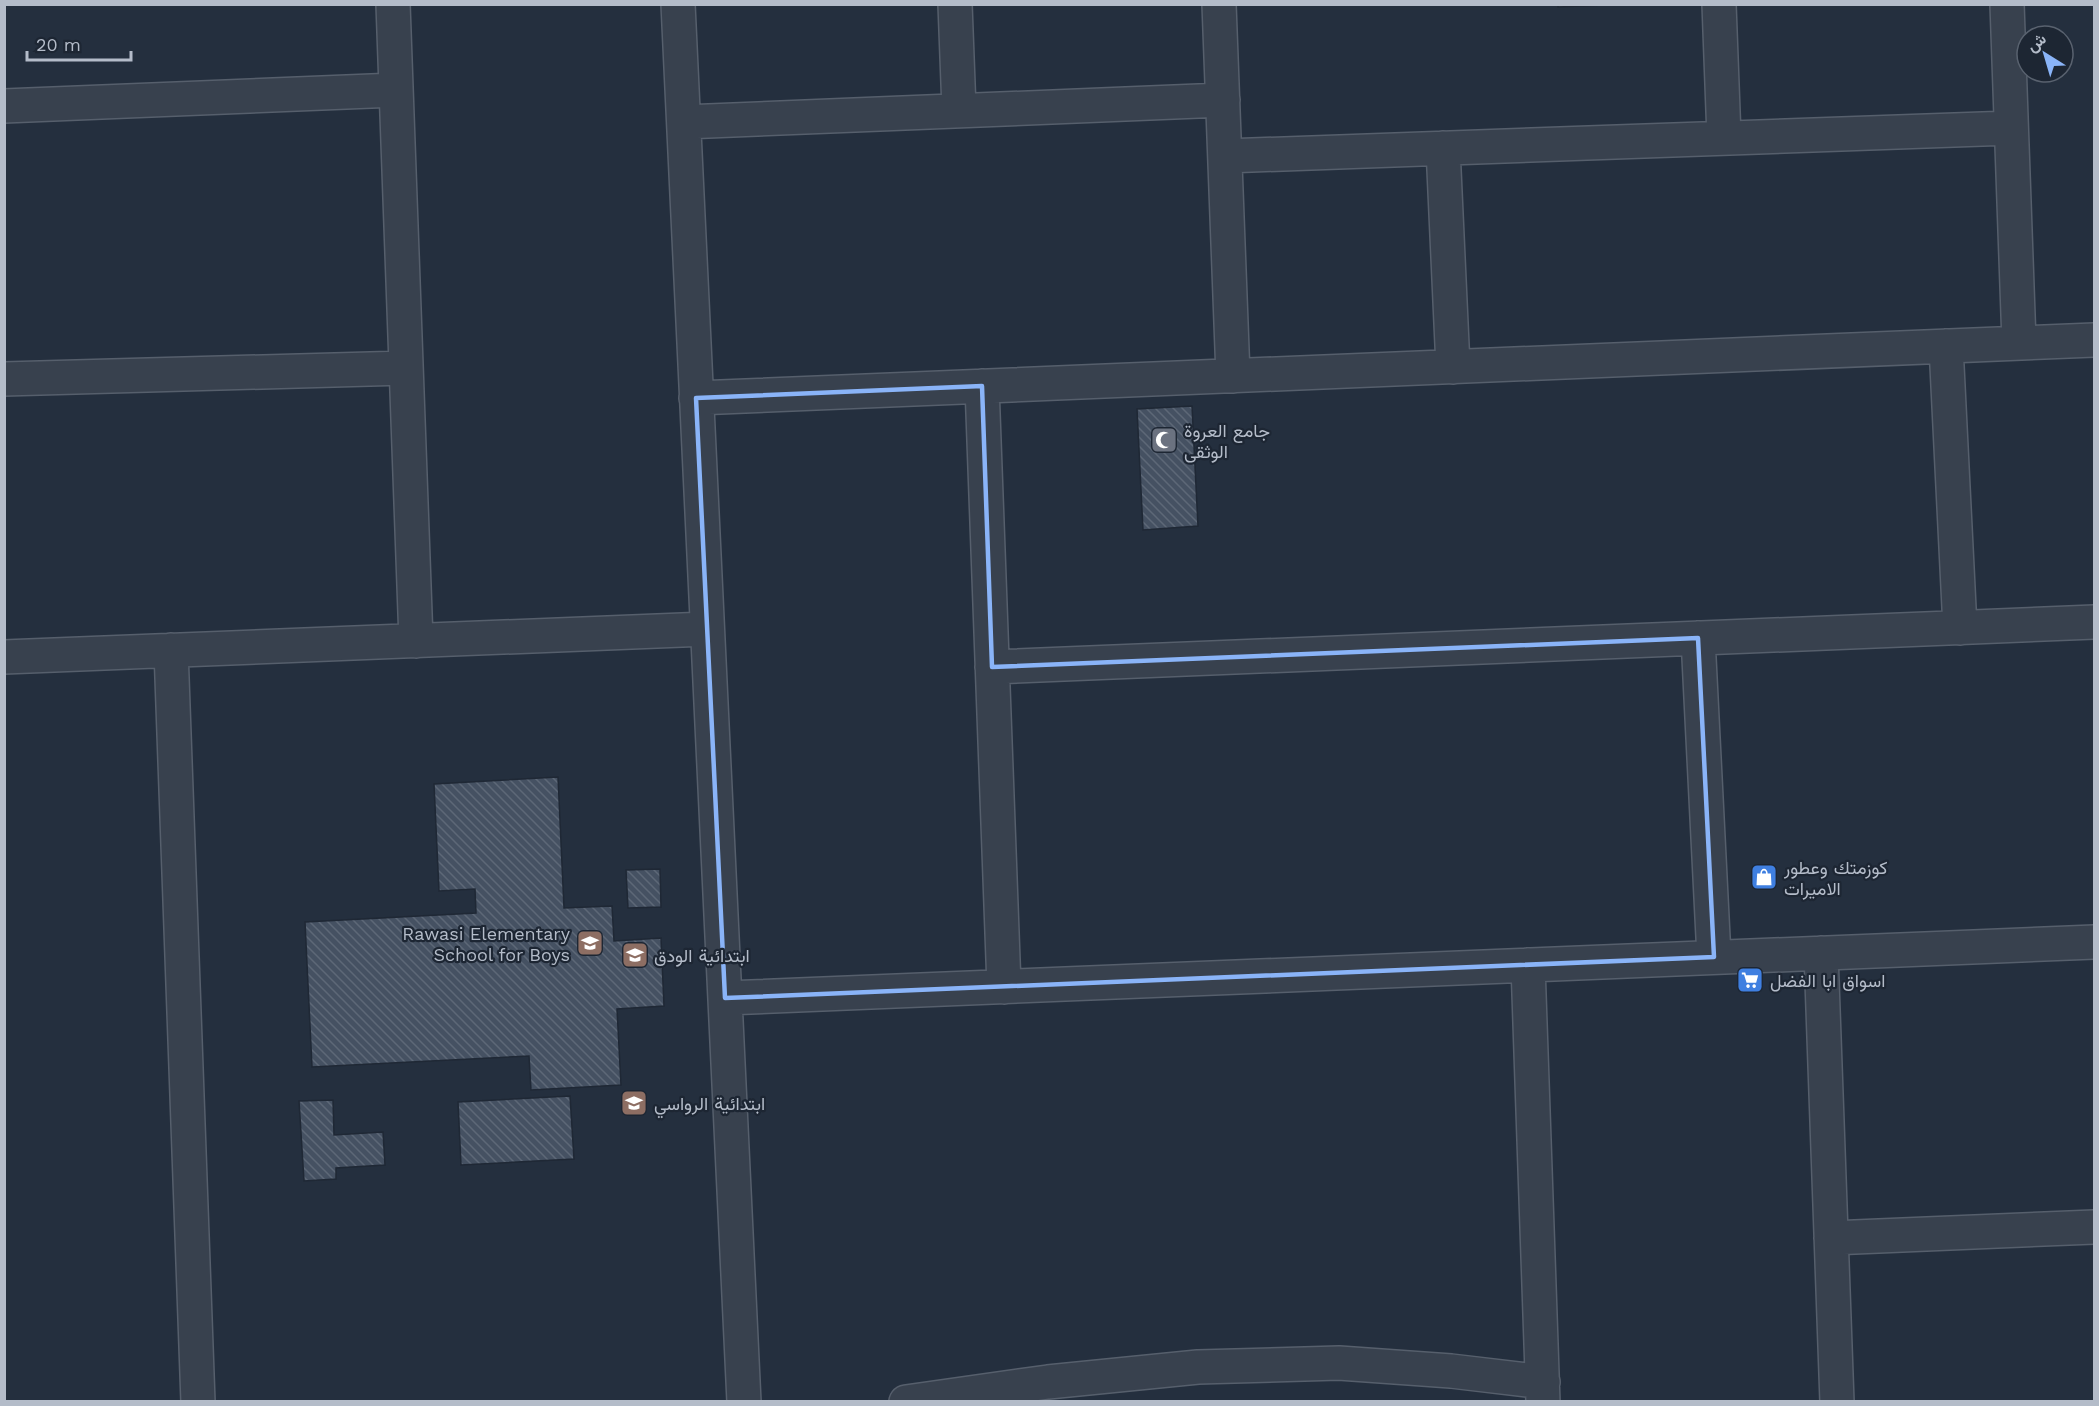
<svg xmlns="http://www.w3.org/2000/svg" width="2099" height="1406" font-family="'Work Sans',Vazirmatn,sans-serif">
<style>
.building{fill:url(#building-back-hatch);stroke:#1f2835;stroke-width:1.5}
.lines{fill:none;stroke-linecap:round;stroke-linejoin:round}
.minor-casing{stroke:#565f6c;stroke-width:36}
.minor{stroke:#38414e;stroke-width:33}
.marked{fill:none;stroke:#8ab4f8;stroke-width:4.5;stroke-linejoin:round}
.labels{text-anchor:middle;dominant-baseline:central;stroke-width:4.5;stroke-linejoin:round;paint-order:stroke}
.poi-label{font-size:18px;fill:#b4bcc9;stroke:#1d2633;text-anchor:start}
</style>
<defs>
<pattern id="building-back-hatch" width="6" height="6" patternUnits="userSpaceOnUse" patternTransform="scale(1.5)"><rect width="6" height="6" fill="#455162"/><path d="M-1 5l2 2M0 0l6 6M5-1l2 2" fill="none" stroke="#5d6877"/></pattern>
</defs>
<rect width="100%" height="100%" fill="#242f3e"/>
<path class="building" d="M1558,4h70l-70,3z
M1192,406l6,120 -55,4 -6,-121z
M558,777l6,131 48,-2 2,35 47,-3 3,68 -47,3 4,76 -90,5 -2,-34 -217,11 -7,-145 171,-9 -1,-24 -36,2 -5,-107z
M660,869l1,38 -33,1 -2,-38z
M570,1096l4,63 -113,6 -3,-63z
M333,1100l1,35 49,-3 2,33 -49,3v11l-32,2 -5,-80z"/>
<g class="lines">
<defs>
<path id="minor" d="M393,4l23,637
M678,4l66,1398
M955,4l4,106
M1219,4l14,372
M1719,4l5,134
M2007,4l12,339
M4,106l392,-16
M684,122l539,-22
M1443,148l10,219
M1225,156l786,-28
M1946,346l14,282
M4,379l402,-11
M982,386l22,601
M696,398l1398,-58
M1698,638l16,319
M171,650l27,752
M4,657l703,-28
M992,667l1102,-45
M1821,953l16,449
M1528,965l15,437
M725,998l1369,-56
M1831,1238l263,-11
M906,1402l142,-20 150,-15 141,-4 112,8 92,11"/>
</defs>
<use href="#minor" class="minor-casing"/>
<use href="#minor" class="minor"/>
</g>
<path class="marked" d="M982,386l10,281 706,-29 16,319 -989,41 -29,-600z"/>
<defs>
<symbol id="mosque-square" viewBox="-11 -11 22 22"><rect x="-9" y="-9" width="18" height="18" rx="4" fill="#6b7280" stroke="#1d2633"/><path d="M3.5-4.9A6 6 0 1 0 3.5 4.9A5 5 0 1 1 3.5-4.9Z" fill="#fff"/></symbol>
<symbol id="shop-square" viewBox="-11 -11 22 22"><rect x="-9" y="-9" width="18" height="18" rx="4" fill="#3f7fe0" stroke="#1d2633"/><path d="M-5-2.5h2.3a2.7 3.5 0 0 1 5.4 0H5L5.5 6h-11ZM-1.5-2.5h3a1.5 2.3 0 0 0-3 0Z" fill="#fff"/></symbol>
<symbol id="school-square" viewBox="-11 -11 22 22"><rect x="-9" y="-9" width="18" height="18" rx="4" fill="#8d6e63" stroke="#1d2633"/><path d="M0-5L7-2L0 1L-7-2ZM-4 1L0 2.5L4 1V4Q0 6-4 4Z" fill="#fff"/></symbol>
<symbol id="supermarket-square" viewBox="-11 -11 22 22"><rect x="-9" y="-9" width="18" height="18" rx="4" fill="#3f7fe0" stroke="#1d2633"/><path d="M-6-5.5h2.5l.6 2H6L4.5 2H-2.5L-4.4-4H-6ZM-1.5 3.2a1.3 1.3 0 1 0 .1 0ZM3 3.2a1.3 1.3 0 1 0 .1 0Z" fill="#fff"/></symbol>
</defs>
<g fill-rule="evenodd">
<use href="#mosque-square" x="1149" y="425" width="30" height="30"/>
<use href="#shop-square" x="1749" y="862" width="30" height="30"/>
<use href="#school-square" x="575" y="928" width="30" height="30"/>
<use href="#school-square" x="620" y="940" width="30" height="30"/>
<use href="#supermarket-square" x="1735" y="965" width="30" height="30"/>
<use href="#school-square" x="619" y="1088" width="30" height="30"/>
</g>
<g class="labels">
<g class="poi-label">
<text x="1184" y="430">جامع العروة<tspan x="1184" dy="21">الوثقى</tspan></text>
<text x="1784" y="867">كوزمتك وعطور<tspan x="1784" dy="21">الاميرات</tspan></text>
<text x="570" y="933" text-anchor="end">Rawasi Elementary<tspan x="570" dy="21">School for Boys</tspan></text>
<text x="654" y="955">ابتدائية الودق</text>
<text x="1770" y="980">اسواق ابا الفضل</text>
<text x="654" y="1103">ابتدائية الرواسي</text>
</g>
</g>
<rect width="2099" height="1406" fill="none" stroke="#b4bcc9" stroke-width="12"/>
<g transform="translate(2045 54) rotate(323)"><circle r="28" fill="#1d2633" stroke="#59626f" stroke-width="1.5"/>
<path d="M0-4.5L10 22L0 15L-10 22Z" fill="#8ab4f8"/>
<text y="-9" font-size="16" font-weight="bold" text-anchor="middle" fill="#b4bcc9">ش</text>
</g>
<path d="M27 51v9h104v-9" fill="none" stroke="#b4bcc9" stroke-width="3"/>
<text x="36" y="51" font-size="18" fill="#b4bcc9" stroke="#1d2633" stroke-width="4.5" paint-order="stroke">20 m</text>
</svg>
